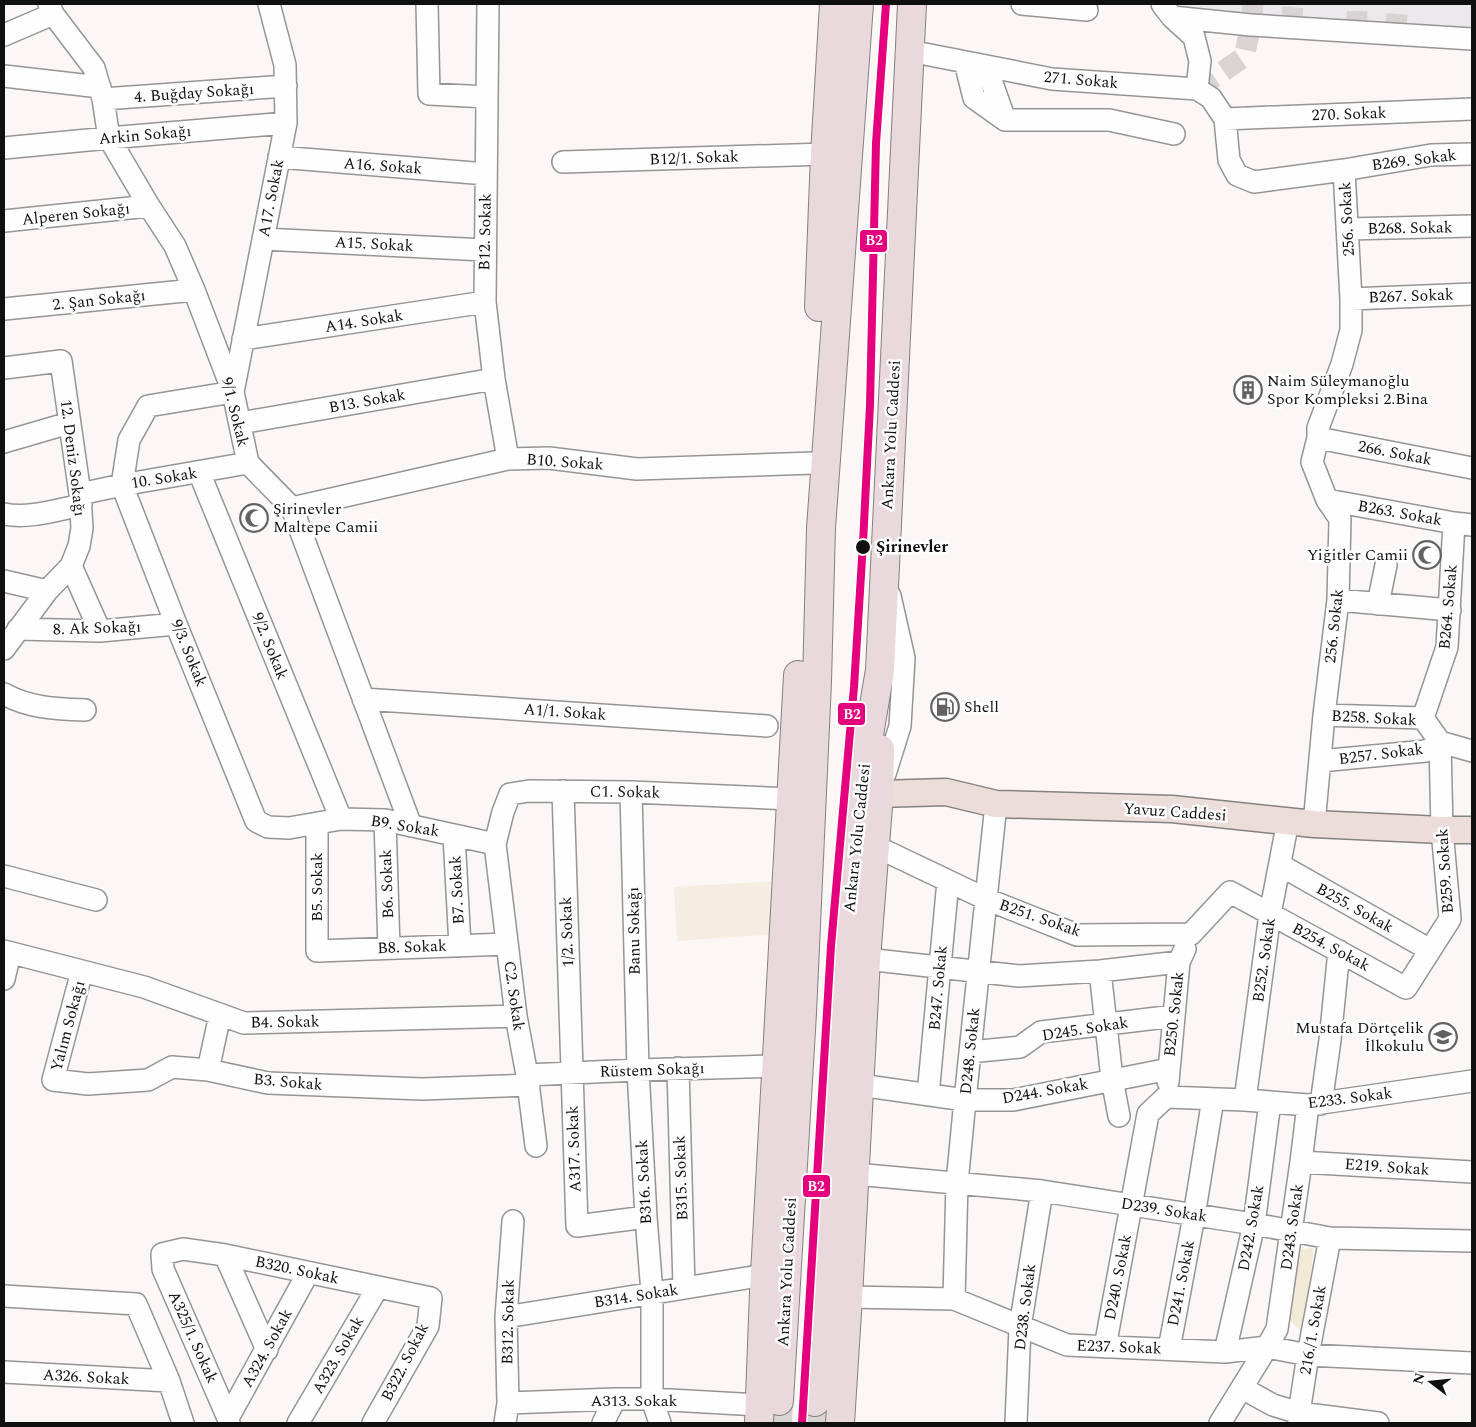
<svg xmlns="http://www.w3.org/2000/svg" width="1476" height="1427" font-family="Spectral,serif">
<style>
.industrial{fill:#ece9ed}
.green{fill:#f2ead7}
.pitch{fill:#f5ede1}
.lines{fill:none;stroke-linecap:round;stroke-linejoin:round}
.minor-tunnel{stroke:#d9d4d4;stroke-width:21;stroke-dasharray:21 11;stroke-linecap:butt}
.highway-tunnel{stroke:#d9d4d4;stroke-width:28;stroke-dasharray:28 14;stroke-linecap:butt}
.minor-casing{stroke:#969494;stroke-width:24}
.major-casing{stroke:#848181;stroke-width:29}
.highway-casing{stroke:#848181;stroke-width:30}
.minor{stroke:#fffefe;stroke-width:21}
.major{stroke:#ecdddb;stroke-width:26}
.highway{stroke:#e9d8dc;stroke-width:28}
.metro-1-casing{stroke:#fff;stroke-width:11}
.metro-1{stroke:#e5007d;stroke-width:8}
.stop-dot{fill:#101010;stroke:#fff;stroke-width:2}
.labels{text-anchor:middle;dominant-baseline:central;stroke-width:5;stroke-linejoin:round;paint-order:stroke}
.street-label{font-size:16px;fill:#101010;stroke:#fff}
.poi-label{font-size:16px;fill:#101010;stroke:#fff;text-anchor:start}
.stop-label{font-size:16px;font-weight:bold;fill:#101010;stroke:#fff;text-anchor:start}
.line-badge{stroke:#fff;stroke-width:2}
.badge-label{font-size:14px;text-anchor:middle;font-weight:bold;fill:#fff}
</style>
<rect width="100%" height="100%" fill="#fcf7f7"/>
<path class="industrial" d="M1169,4h303v31l-209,-19z"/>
<path class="green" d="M1314,1247l-10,87 -18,-18 7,-65z"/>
<path class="pitch" d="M775,881l3,53 -101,7 -3,-54z"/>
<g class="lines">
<path class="minor-tunnel" d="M1291,28l2,-24
M1357,32v-28
M1395,35l3,-31
M1197,89l47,-32 7,-32 2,-21"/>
<path class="highway-tunnel" d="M778,1423l1,-22
M814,1423l1,-21"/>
<defs>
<path id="minor" d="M49,4l4,10 41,54 9,31 6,39 40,68 26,40 19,44 39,102 15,71 44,45 119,318
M269,4l16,61 1,58 -53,269 -85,14 -19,34 -7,45 54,139 80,197 12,6 21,1 52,-9 44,1 110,24
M427,4l2,90 58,3
M488,4l-3,298 9,77 14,80
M1022,4l65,6
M1162,4l10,13 79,8 221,14
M1172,17l22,20 6,24 -3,28
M4,35l49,-21
M925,54l127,25 145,10 14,9 14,21 4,41 8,15 17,7 90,-12 87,-15 41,-1
M965,62l9,36 31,22h104l65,14
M986,66l19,54
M4,76l96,11
M103,99l183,-13
M1225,119l247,-10
M4,148l105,-10 177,-15
M279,157l207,17
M563,162l262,-8
M4,221l145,-15
M1347,229l125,-3
M263,239l222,11
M1351,299l121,-5
M4,309l190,-19
M243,339l242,-37
M4,368l57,-7 19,133 2,34 -3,18 -8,20 -24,25 -43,58
M240,423l254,-44
M1318,438l154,30
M4,442l65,-19
M199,472l142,347
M80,494l42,-9 126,-22
M1327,500l127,23 18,2
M292,508l216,-49 41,-1 88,11 177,-6
M4,514c25,5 52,-4 77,-9
M71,566l29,65
M4,581l43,10
M1338,600l112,10
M1378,604l8,-39
M18,629l82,2 76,-7
M4,694c25,14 52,15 81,16
M363,699l404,27
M1324,715l99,3 17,24 32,9
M1423,718l24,-71 7,-124
M1320,761l106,-10 14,-9
M885,774l15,-48 4,-68 -14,-62
M563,791l14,435 69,-9
M631,792l7,278 8,147 6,76v106l8,24
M385,820l4,128
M317,823v128l190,-7
M1314,824l10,-109 14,-115 2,-81 -13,-19 -15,-38 6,-24v-10l24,-64 9,-34v-31l-7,-129
M454,835l6,111
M875,846l111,53 91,36 114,-1 39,-42 176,96 44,-69 -8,-89 -2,-88
M1280,865l150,85
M4,876l92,24
M4,951l140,36 100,36 272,-7
M866,959l153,17 81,-5 79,-9
M82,971l-29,109 35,4 60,-4 24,-13 36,3 60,13 154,6 106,-4
M1100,971l12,108 7,37
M4,979l6,-26
M970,1052l50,-5 21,-15 133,-16
M678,1068l6,220
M208,1070l12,-55
M527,1075l111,-5 139,-4
M1168,1082l11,-120 6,-13
M860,1085l105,15h48l156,-31
M928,1095l20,-214
M1166,1097l79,3 63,5 164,-24
M1245,1100l25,-186 18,-93
M1321,1104l9,-64 9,-89
M536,1146l-9,-71 -11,-59 -21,-172 8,-32 7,-18 19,-3 102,1 161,7
M1301,1162l171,10
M855,1174l187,17 212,33 76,14 142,3
M225,1255l42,95
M4,1296l132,8 33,77 14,42
M848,1297l106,2 113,46 158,7 42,-5 41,8 164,8
M954,1299l3,-116 8,-83 31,-296
M506,1317l259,-42
M1105,1347l43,-233 18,-17
M1169,1349l25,-133 19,-117
M1225,1352l29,-128 16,-122
M4,1372l165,9
M1242,1388l31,17 26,8 79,10
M508,1403l107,-4h37l107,6
M228,1418l-65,-149 -1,-15 21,-5 42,6 206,43 -3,28 -55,97
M229,1423l-1,-5 80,-145
M298,1423l80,-136
M505,1423l3,-20 -2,-86 7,-96
M603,1423l12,-24
M1016,1423l4,-96 22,-136
M1220,1423l47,-76 10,-18 24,-167 7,-57
M1299,1423v-10l9,-58 22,-117"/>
<path id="major" d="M879,794l67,-2 50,12 176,5 142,15 128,6h30"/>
<path id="highway" d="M819,307l6,-153 9,-150
M779,1401l23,-388 15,-331 4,-154 38,-524
M815,1402l42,-597 23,-135 32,-666
M759,1423l5,-131 34,-617
M840,1423l8,-126 18,-338 13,-165 1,-45"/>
</defs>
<use href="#minor" class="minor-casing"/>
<use href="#major" class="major-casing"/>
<use href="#highway" class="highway-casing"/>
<use href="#minor" class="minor"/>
<use href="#major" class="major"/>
<use href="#highway" class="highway"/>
<defs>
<path id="metro-1" d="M802,1423l29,-477 23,-259 9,-144 7,-138 6,-262 10,-139"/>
</defs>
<use href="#metro-1" class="metro-1-casing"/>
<use href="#metro-1" class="metro-1"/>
</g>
<defs>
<symbol id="building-ring" viewBox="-11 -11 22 22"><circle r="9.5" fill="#fff" stroke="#636161" stroke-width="1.5"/><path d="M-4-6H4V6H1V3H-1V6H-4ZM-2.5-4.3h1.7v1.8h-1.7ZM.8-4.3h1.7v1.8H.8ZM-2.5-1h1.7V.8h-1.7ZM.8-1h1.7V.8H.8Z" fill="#636161"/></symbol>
<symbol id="mosque-ring" viewBox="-11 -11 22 22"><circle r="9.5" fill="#fff" stroke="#636161" stroke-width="1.5"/><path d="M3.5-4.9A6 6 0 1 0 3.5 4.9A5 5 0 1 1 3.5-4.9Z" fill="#636161"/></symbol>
<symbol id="fuel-ring" viewBox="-11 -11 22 22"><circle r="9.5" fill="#fff" stroke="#636161" stroke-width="1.5"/><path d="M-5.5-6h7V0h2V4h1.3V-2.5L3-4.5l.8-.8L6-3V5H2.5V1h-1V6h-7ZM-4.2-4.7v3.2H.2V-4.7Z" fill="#636161"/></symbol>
<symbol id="school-ring" viewBox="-11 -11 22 22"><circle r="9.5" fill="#fff" stroke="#636161" stroke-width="1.5"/><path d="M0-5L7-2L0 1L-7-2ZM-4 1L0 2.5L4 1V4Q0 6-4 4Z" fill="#636161"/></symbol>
</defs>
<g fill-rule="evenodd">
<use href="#building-ring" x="1232" y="374" width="32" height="32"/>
<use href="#mosque-ring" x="238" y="502" width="32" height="32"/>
<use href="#mosque-ring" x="1411" y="539" width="32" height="32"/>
<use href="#fuel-ring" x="929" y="691" width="32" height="32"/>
<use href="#school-ring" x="1427" y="1021" width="32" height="32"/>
</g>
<circle class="stop-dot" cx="863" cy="547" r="8"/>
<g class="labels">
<g class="street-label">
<text transform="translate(1081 80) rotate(5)">271. Sokak</text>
<text transform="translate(194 93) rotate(-4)">4. Buğday Sokağı</text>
<text transform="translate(1349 114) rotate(-2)">270. Sokak</text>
<text transform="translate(145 135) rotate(-5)">Arkin Sokağı</text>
<text transform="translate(694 158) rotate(-2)">B12/1. Sokak</text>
<text transform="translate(1414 160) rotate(-7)">B269. Sokak</text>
<text transform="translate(383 166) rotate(4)">A16. Sokak</text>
<text transform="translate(271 198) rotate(-79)">A17. Sokak</text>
<text transform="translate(76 214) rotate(-6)">Alperen Sokağı</text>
<text transform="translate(1347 219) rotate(-93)">256. Sokak</text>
<text transform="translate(1410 228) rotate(-1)">B268. Sokak</text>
<text transform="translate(485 232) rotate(-89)">B12. Sokak</text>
<text transform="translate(374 244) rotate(3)">A15. Sokak</text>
<text transform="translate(1411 296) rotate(-2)">B267. Sokak</text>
<text transform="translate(99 300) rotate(-6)">2. Şan Sokağı</text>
<text transform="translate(364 321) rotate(-9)">A14. Sokak</text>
<text transform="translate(367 401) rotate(-10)">B13. Sokak</text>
<text transform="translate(235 412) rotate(76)">9/1. Sokak</text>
<text transform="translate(891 435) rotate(-87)">Ankara Yolu Caddesi</text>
<text transform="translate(1395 453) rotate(11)">266. Sokak</text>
<text transform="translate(73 458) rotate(83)">12. Deniz Sokağı</text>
<text transform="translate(565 462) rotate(4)">B10. Sokak</text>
<text transform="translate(164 478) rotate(-9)">10. Sokak</text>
<text transform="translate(1400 513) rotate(10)">B263. Sokak</text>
<text transform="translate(1448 607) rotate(-85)">B264. Sokak</text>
<text transform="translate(1334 626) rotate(-84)">256. Sokak</text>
<text transform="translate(97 628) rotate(-2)">8. Ak Sokağı</text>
<text transform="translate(270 646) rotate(68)">9/2. Sokak</text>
<text transform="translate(189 653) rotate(68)">9/3. Sokak</text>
<text transform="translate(565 712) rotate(4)">A1/1. Sokak</text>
<text transform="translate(1374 718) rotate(3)">B258. Sokak</text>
<text transform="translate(1381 754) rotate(-7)">B257. Sokak</text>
<text transform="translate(625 792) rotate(1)">C1. Sokak</text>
<text transform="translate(1175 812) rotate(4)">Yavuz Caddesi</text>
<text transform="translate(405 826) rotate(9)">B9. Sokak</text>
<text transform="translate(857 838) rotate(-84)">Ankara Yolu Caddesi</text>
<text transform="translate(1445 871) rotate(-94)">B259. Sokak</text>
<text transform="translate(387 884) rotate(-92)">B6. Sokak</text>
<text transform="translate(317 887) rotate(-90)">B5. Sokak</text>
<text transform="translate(457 890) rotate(-93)">B7. Sokak</text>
<text transform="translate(1355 908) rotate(29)">B255. Sokak</text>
<text transform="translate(1040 918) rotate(19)">B251. Sokak</text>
<text transform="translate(634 931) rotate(-91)">Banu Sokağı</text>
<text transform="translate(567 932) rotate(-92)">1/2. Sokak</text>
<text transform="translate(412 947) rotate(-2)">B8. Sokak</text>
<text transform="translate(1331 947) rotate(28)">B254. Sokak</text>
<text transform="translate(1264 960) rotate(-82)">B252. Sokak</text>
<text transform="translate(938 988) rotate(-85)">B247. Sokak</text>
<text transform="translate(514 996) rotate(82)">C2. Sokak</text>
<text transform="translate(1174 1014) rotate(-84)">B250. Sokak</text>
<text transform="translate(285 1022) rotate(-1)">B4. Sokak</text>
<text transform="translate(68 1026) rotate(-75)">Yalım Sokağı</text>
<text transform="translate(1085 1029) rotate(-9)">D245. Sokak</text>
<text transform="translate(970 1051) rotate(-84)">D248. Sokak</text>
<text transform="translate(652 1070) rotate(-2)">Rüstem Sokağı</text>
<text transform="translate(288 1082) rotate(5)">B3. Sokak</text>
<text transform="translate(1045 1091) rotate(-10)">D244. Sokak</text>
<text transform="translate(1350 1098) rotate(-7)">E233. Sokak</text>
<text transform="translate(574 1149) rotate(-92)">A317. Sokak</text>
<text transform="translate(1387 1167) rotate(4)">E219. Sokak</text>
<text transform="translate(681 1178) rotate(-92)">B315. Sokak</text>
<text transform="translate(644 1182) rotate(-93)">B316. Sokak</text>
<text transform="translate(1164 1210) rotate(9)">D239. Sokak</text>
<text transform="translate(1292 1227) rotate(-82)">D243. Sokak</text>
<text transform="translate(1251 1228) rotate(-80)">D242. Sokak</text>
<text transform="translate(297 1270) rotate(12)">B320. Sokak</text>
<text transform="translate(787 1272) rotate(-87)">Ankara Yolu Caddesi</text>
<text transform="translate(1118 1277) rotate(-79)">D240. Sokak</text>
<text transform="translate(1181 1283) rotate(-79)">D241. Sokak</text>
<text transform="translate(636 1296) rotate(-9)">B314. Sokak</text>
<text transform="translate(1025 1307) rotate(-83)">D238. Sokak</text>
<text transform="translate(508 1322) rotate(-89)">B312. Sokak</text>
<text transform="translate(1313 1330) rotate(-80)">216./1. Sokak</text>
<text transform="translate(193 1337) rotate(66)">A325/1. Sokak</text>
<text transform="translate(1119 1347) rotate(2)">E237. Sokak</text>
<text transform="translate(267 1348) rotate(-61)">A324. Sokak</text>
<text transform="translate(338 1355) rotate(-60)">A323. Sokak</text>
<text transform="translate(405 1362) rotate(-63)">B322. Sokak</text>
<text transform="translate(86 1377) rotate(3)">A326. Sokak</text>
<text x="634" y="1401">A313. Sokak</text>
</g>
<g class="poi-label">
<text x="1267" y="381">Naim Süleymanoğlu<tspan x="1267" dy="18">Spor Kompleksi 2.Bina</tspan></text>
<text x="273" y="509">Şirinevler<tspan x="273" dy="18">Maltepe Camii</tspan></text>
<text x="1408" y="555" text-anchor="end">Yiğitler Camii</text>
<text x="964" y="707">Shell</text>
<text x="1424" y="1028" text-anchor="end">Mustafa Dörtçelik<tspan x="1424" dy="18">İlkokulu</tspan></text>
</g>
<g class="stop-label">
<text x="876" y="547">Şirinevler</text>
</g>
</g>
<g class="line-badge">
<rect x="859" y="229" width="29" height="24" rx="5" fill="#e5007d"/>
<rect x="837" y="702" width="29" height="24" rx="5" fill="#e5007d"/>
<rect x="802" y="1174" width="29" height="24" rx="5" fill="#e5007d"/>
</g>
<g class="badge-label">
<text x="874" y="245">B2</text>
<text x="852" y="719">B2</text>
<text x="816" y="1191">B2</text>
</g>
<rect width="1476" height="1427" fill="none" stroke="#101010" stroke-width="10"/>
<g transform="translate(1431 1382) rotate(286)" stroke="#ffffff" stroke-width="4" paint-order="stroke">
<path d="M0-4L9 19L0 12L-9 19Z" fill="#101010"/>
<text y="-8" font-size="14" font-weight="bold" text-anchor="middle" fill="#101010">N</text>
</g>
</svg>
